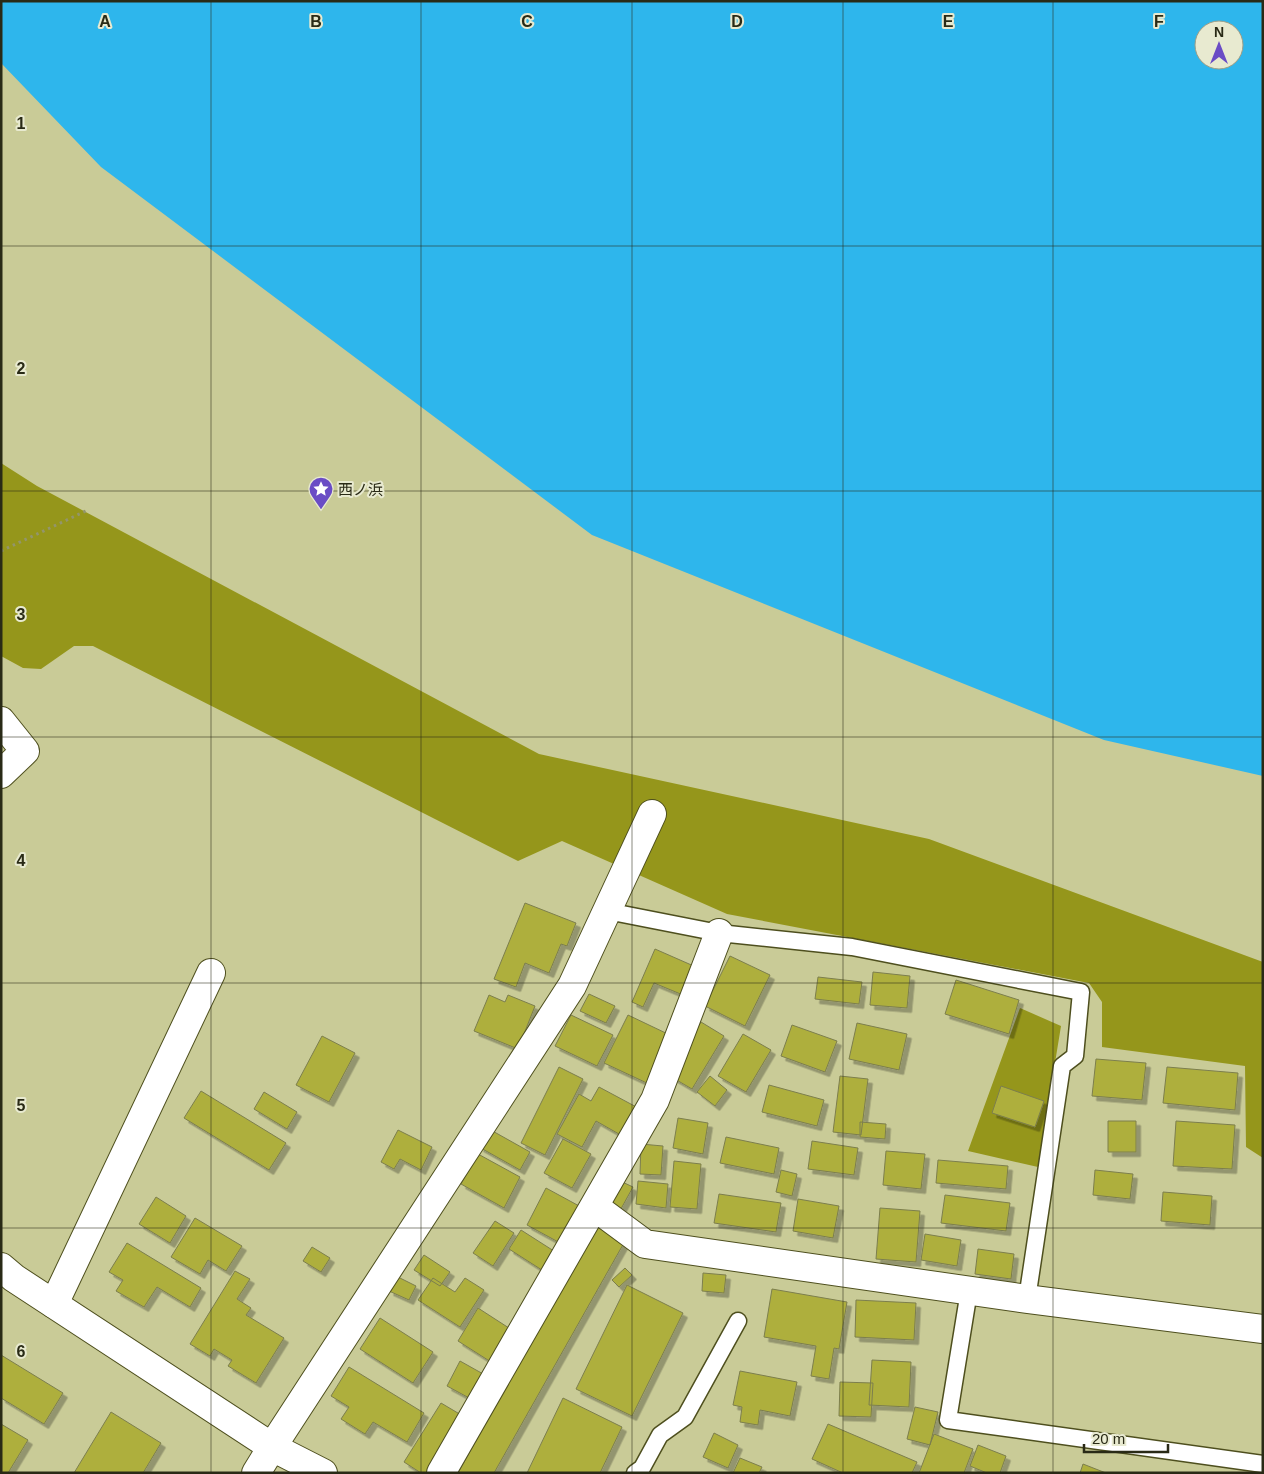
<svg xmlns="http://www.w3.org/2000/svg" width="1264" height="1474" font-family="Arial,'Noto Sans JP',sans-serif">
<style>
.forest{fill:#95961b}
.water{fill:#2eb6ec;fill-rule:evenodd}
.building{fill:#aeaf3e;stroke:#7c7e4d;filter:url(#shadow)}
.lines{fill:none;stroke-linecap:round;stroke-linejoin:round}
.lane-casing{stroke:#4e4f1e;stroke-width:19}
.street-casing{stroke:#4e4f1e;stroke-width:30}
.secondary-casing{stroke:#4e4f1e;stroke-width:30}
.path{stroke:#93956c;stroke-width:3;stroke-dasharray:2.5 4;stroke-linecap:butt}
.lane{stroke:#fff;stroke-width:16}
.street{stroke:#fff;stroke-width:28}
.secondary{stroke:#fff;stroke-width:28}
.grid{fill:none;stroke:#292a16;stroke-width:1;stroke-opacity:0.55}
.labels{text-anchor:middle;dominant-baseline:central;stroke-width:4;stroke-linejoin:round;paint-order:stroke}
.poi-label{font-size:15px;fill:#292a16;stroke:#e8ead0;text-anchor:start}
.grid-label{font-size:16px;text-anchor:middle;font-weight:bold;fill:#292a16;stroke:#e8ead0;stroke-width:4;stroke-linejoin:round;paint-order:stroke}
</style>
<defs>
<filter id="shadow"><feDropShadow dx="4.5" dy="4.5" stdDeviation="0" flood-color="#0004"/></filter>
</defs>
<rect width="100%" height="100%" fill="#c9cb97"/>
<path class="forest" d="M1,463l36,23 502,268 390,85 334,123v196l-17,-11 -1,-81 -143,-19v-45l-13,-19 -362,-69 -165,-73 -44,20 -425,-215h-19l-33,23 -18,-1 -22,-12z
M1020,1008l41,18 -23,141 -70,-16z"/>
<path class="water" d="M1,1h1262v775l-159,-36 -512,-205 -491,-368 -100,-104zM1204,30h30v30h-30z"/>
<path class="building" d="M525,903l51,20 -9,23 -6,-2 -12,29 -24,-10 -9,24 -22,-8z
M655,949l41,18 -13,28 -29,-12 -11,24 -11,-5z
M730,956l40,19 -25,51 -40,-20z
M873,972l37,4 -3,32 -37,-3z
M818,977l44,5 -3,22 -44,-5z
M956,980l63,20 -10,34 -64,-20z
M589,994l26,12 -9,17 -26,-12z
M489,995l16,7 3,-7 27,11 -17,43 -44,-18z
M571,1015l42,20 -16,31 -42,-20z
M628,1015l44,21 -23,48 -45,-21z
M701,1022l23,14 -32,53 -24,-14z
M857,1023l50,11 -8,36 -50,-11z
M792,1025l45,16 -12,31 -44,-16z
M743,1034l28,16 -25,42 -28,-16z
M322,1036l33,17 -26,49 -33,-17z
M1096,1059l50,4 -4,37 -50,-4z
M559,1067l24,12 -38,76 -24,-12z
M1167,1067l71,6 -3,37 -72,-7z
M710,1076l17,14 -12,16 -18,-14z
M840,1076l28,3 -7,56 -28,-3z
M769,1085l55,15 -7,26 -55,-14z
M1001,1086l43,15 -9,26 -43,-14z
M599,1087l43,23 -16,28 -30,-17 -14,26 -25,-13 22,-40 12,7z
M201,1091l85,52 -17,27 -85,-52z
M264,1092l33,20 -10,17 -33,-20z
M678,1118l30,5 -5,31 -30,-6z
M1108,1121h28v31h-28z
M1176,1121l59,4 -3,44 -59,-3z
M860,1122l26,2 -1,15 -25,-2z
M489,1129l41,23 -10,18 -41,-23z
M398,1130l34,17 -11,23 -21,-11 -6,10 -13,-7z
M726,1137l53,11 -5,26 -54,-11z
M563,1139l28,15 -19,34 -28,-15z
M812,1141l46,7 -4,27 -46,-6z
M641,1144l22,2 -2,29 -21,-1z
M886,1151l39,3 -4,35 -38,-4z
M478,1154l42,23 -16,31 -43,-24z
M938,1160l70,6 -2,23 -70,-6z
M674,1161l27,3 -4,45 -27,-2z
M781,1170l16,4 -5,22 -16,-4z
M1095,1170l38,4 -3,25 -37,-4z
M618,1180l15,7 -16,29 -14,-7z
M638,1181l30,3 -2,24 -30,-4z
M546,1188l35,19 -19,37 -35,-19z
M1163,1192l49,4 -2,29 -49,-4z
M719,1194l62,9 -5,29 -62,-9z
M945,1195l65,8 -4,28 -65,-8z
M156,1197l30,19 -16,27 -31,-19z
M798,1199l41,7 -6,32 -40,-7z
M880,1208l40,3 -4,51 -40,-3z
M195,1218l47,28 -16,25 -18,-11 -8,14 -29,-17z
M601,1218l28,16 -135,239h-36z
M495,1221l19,12 -21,33 -20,-13z
M521,1230l36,23 -12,19 -36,-23z
M925,1234l36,6 -4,26 -36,-6z
M127,1243l74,45 -11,19 -33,-20 -13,20 -28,-16 7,-11 -14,-8z
M312,1247l18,11 -9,14 -18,-11z
M978,1249l36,5 -3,25 -36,-5z
M424,1255l26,17 -10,14 -26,-16z
M625,1268l7,7 -13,12 -7,-7z
M235,1271l15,8 -13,20 14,9 -5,7 38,23 -28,45 -28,-17 4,-6 -18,-11 -4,7 -20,-12z
M703,1273l23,2 -2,18 -22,-2z
M396,1276l20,10 -7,14 -20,-9z
M433,1278l22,14 10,-14 19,12 -24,37 -42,-27z
M627,1285l56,28 -51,103 -56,-27z
M772,1289l75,13 -8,47 -5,-1 -5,31 -18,-3 5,-30 -52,-9z
M856,1300l60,3 -2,37 -59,-3z
M478,1308l34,22 -21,32 -33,-21z
M380,1318l53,34 -20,31 -53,-34z
M1,1355l62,38 -19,31 -43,-26z
M872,1360l39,2 -2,45 -40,-2z
M460,1361l25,14 -14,24 -24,-13z
M349,1367l75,46 -17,29 -34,-20 -8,12 -24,-15 8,-12 -18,-11z
M740,1371l57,11 -7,34 -30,-6 -2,15 -18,-3 2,-15 -9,-2z
M840,1382l33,1 -2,34 -32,-1z
M563,1398l59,29 -22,46h-73z
M441,1403l27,16 -33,54h-14l-17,-11z
M915,1407l23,5 -8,33 -23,-6z
M111,1412l50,31 -18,30h-69z
M1,1424l27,16 -20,33h-7z
M828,1424l89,38 -5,11h-69l-31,-14z
M714,1433l24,12 -10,23 -25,-11z
M934,1434l39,15 -9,24h-45z
M978,1445l28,11 -6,17h-13l-17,-7z
M740,1458l22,9 -3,6h-26z
M1083,1464l23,9h-26z"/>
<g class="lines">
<defs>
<path id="lane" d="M607,911l112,22 133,14 229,45 -6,64 -13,10 -35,233
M969,1291l-21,129 315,44
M635,1473l7,-5 18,-33 25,-18 53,-96"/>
<path id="street" d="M1,721l24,30 -24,23
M595,1207l50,37 382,55 236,30
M54,1304l157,-331
M272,1447l300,-461 80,-172
M441,1473l214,-373 64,-167"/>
<path id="secondary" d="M1,1267l13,11 258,169 51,26
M256,1473l16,-26"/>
</defs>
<use href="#lane" class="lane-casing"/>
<use href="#street" class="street-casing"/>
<use href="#secondary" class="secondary-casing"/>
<path class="path" d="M1,551l87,-41"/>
<use href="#lane" class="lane"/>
<use href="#street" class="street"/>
<use href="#secondary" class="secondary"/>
</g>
<path class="grid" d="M211,1v1472M421,1v1472M632,1v1472M843,1v1472M1053,1v1472M1,246h1262M1,491h1262M1,737h1262M1,983h1262M1,1228h1262"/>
<defs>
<symbol id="sight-pin" viewBox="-11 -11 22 30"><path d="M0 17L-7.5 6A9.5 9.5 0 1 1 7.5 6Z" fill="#6a4cc5" stroke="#e8ead0"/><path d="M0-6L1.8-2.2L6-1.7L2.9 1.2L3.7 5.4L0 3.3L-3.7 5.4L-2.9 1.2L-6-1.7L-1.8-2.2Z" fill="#fff"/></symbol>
</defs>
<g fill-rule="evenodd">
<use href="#sight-pin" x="307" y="475" width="28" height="38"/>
</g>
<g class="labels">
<g class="poi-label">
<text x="338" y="489">西ノ浜</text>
</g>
</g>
<g class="grid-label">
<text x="105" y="27">A</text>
<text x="316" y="27">B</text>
<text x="527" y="27">C</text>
<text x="737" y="27">D</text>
<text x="948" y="27">E</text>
<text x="1159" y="27">F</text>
<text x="21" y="129">1</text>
<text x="21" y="374">2</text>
<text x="21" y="620">3</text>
<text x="21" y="866">4</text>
<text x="21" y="1111">5</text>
<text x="21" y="1357">6</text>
</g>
<rect width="1264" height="1474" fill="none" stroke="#292a16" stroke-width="5"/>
<g transform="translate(1219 45)"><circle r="24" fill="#e8ead0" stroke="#9c9d86"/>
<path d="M0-4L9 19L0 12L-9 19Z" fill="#6a4cc5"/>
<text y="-8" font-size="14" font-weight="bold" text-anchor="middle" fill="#292a16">N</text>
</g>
<path d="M1084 1444v8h84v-8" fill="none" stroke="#292a16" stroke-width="2.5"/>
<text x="1092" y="1444" font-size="15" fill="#292a16" stroke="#e8ead0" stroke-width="4" paint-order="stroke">20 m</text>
</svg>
